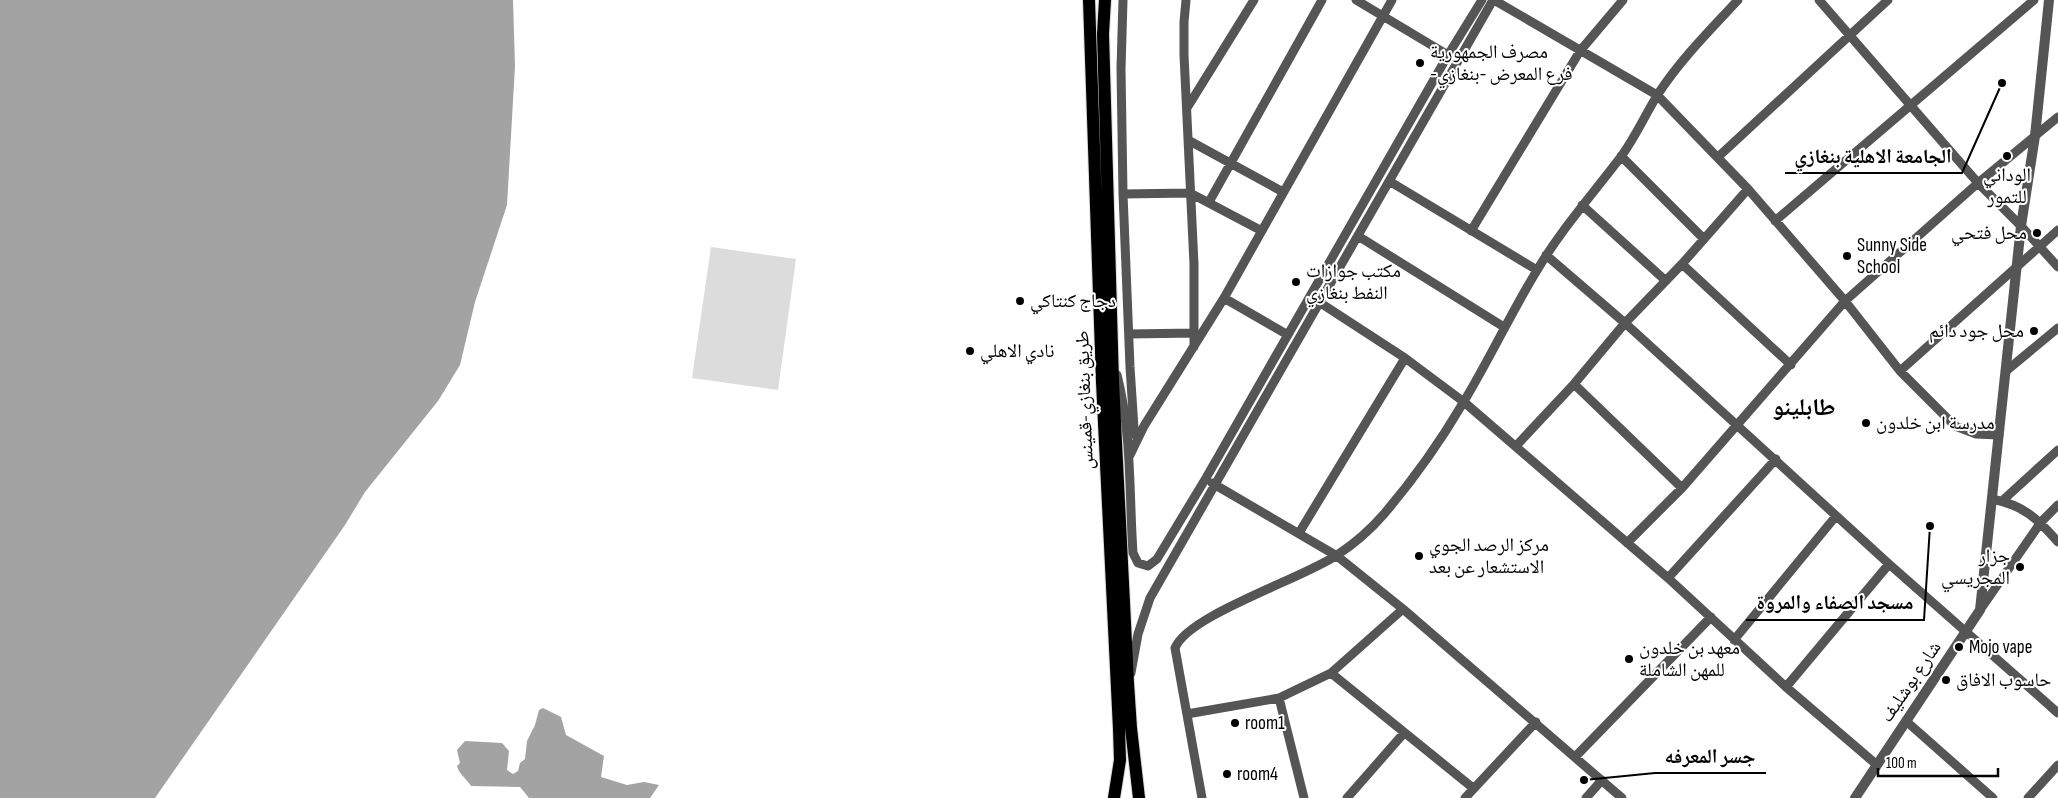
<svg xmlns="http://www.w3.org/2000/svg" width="2058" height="798" font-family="'Sofia Sans Condensed','Noto Naskh Arabic',sans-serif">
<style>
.green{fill:#dcdcdc}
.water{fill:#a3a3a3}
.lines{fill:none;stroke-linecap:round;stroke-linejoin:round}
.primary-casing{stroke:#dbdbdb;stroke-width:14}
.minor{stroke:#555;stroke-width:9}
.tertiary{stroke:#555;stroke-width:10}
.primary{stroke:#000;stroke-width:12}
.poi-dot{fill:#000;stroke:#fff;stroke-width:2}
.labels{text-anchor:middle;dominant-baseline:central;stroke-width:4;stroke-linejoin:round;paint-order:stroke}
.poi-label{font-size:19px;fill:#000;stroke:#fff;text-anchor:start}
.street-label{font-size:19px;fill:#000;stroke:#fff}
.district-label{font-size:24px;font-weight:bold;fill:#000;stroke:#fff}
.leader{fill:none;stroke:#000;stroke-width:2}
.callout-dot{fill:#000;stroke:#fff;stroke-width:2}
.callout-label{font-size:20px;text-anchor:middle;font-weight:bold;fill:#000;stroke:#fff;stroke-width:4;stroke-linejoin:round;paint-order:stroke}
</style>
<rect width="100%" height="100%" fill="#fff"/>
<path class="green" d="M711,247l85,12 -18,131 -86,-12z"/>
<path class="water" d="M0,0h513l2,66 -8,139 -32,97 -15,63 -22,36 -73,91 -20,33 -190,273h-155z
M543,708l18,9 5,18 38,21 -3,21 26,8 17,-3 15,3 -9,13h-121l-9,-11 -49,-1c-5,-8 -12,-12 -14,-20l3,-3 -3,-13 8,-9 37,2 7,8 -2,19 6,4 5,-3 2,-8 5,-4 2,-18 8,-16 4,-15z"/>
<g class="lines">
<defs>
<path id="primary" d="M1089,0l13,382 17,347 1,31 -6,38
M1105,0l-2,34 10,348 15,301 3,45 8,70"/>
</defs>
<use href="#primary" class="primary-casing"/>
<path class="minor" d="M1123,0l-2,69 2,125 7,173 4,61 3,11
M1186,0l-2,22v33l10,209v83
M1356,0l92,55
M1494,0l163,95 91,94 97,112 55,70 55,55 21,8 23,1
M1819,0l159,183 43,43 37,41
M1187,108l67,-108
M1188,140l95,52
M1621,156l83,83
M1718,157l170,-157
M1389,181l148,89
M1123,194l67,-1 72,38
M1209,202l113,-202
M1582,205l84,76
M1775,221l259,-221
M1471,231l109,-180 43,-51
M1358,236l146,91
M1546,255l79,68 264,241 169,149
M1682,264l109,101
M1224,298l64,37
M1319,302l86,56 59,44 204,176 118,109 91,78
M1129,334l65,-1
M1900,371l158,-141
M2006,371l52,-43
M1117,375c15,58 12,119 16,178l5,10 10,3 9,-7 49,-81 242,-423 34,-55
M1574,384l108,104
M1516,446l58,-62 51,-61 57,-59 66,-75
M1130,455l14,-29 80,-128 168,-298
M1212,483l125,73 66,53 219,189
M1992,499c31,6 45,19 66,43
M2002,501l56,-51
M1299,533l106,-175
M1627,543l55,-55 163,-187 133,-118 80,-66
M1668,578l108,-119
M1980,610l61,-88 17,-17
M1734,640l102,-124
M1131,673l7,-39 12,-36 343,-598
M1331,673l142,115
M1786,687l103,-123
M1279,698l25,100
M1187,714l92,-16 52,-25 72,-64
M1906,721l87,77
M1575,757l136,-140
M1202,798l-27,-150c13,-33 129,-70 162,-93 17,-11 34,-26 47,-41 29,-34 56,-72 79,-111 26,-43 47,-88 73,-131 24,-41 55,-76 84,-114 15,-20 25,-43 38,-64 23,-35 52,-64 80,-94
M1347,798l57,-65
M1465,798l71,-76
M1586,798l16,-18
M2028,798l30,-33"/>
<path class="tertiary" d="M1855,798l125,-188 41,-384 14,-90 14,-136"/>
<use href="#primary" class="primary"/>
</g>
<g class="poi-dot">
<circle cx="1420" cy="63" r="5"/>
<circle cx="2007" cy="156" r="5"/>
<circle cx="2037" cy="233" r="5"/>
<circle cx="1847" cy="256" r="5"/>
<circle cx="1296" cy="282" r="5"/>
<circle cx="1020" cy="301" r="5"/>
<circle cx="2034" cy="331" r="5"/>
<circle cx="970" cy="351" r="5"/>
<circle cx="1866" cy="423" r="5"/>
<circle cx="1419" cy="556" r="5"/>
<circle cx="2020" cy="567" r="5"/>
<circle cx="1959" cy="647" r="5"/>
<circle cx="1629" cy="659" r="5"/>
<circle cx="1946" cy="680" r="5"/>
<circle cx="1235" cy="723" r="5"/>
<circle cx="1227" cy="774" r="5"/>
</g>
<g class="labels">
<g class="poi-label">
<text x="1430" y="52">مصرف الجمهورية<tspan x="1430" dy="22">-فرع المعرض -بنغازي</tspan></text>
<text x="2007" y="175" text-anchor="middle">الوداني<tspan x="2007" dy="22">للتمور</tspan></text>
<text x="2027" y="233" text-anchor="end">محل فتحي</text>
<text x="1857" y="245">Sunny Side<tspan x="1857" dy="22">School</tspan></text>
<text x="1306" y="271">مكتب جوازات<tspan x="1306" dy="22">النفط بنغازي</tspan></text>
<text x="1030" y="301">دجاج كنتاكي</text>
<text x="2024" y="331" text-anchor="end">محل جود دائم</text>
<text x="980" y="351">نادي الاهلي</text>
<text x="1876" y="423">مدرسة ابن خلدون</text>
<text x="1429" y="545">مركز الرصد الجوي<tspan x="1429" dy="22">الاستشعار عن بعد</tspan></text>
<text x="2010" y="556" text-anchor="end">جزار<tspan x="2010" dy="22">المجريسي</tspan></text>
<text x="1969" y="647">Mojo vape</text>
<text x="1639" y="648">معهد بن خلدون<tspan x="1639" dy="22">للمهن الشاملة</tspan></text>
<text x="1956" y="680">حاسوب الافاق</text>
<text x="1245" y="723">room1</text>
<text x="1237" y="774">room4</text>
</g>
<g class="street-label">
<text transform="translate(1085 400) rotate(-92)">طريق بنغازي-قمينس</text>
<text transform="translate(1911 682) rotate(-56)">شارع بوشليف</text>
</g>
<g class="district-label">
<text x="1804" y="407">طابلينو</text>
</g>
</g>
<path class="leader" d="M2002 83L1962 173H1785M1930 526L1924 620H1746M1584 780L1655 773H1766"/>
<g class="callout-dot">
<circle cx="2002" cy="83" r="5"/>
<circle cx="1930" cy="526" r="5"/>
<circle cx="1584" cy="780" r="5"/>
</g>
<g class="callout-label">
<text x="1873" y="163">الجامعة الاهلية بنغازي</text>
<text x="1835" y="609">مسجد الصفاء والمروة</text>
<text x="1710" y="763">جسر المعرفه</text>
</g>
<path d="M1878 768v8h120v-8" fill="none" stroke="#000000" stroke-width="2.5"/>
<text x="1886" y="768" font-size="15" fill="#000000" stroke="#ffffff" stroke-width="4" paint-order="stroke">100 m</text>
</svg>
